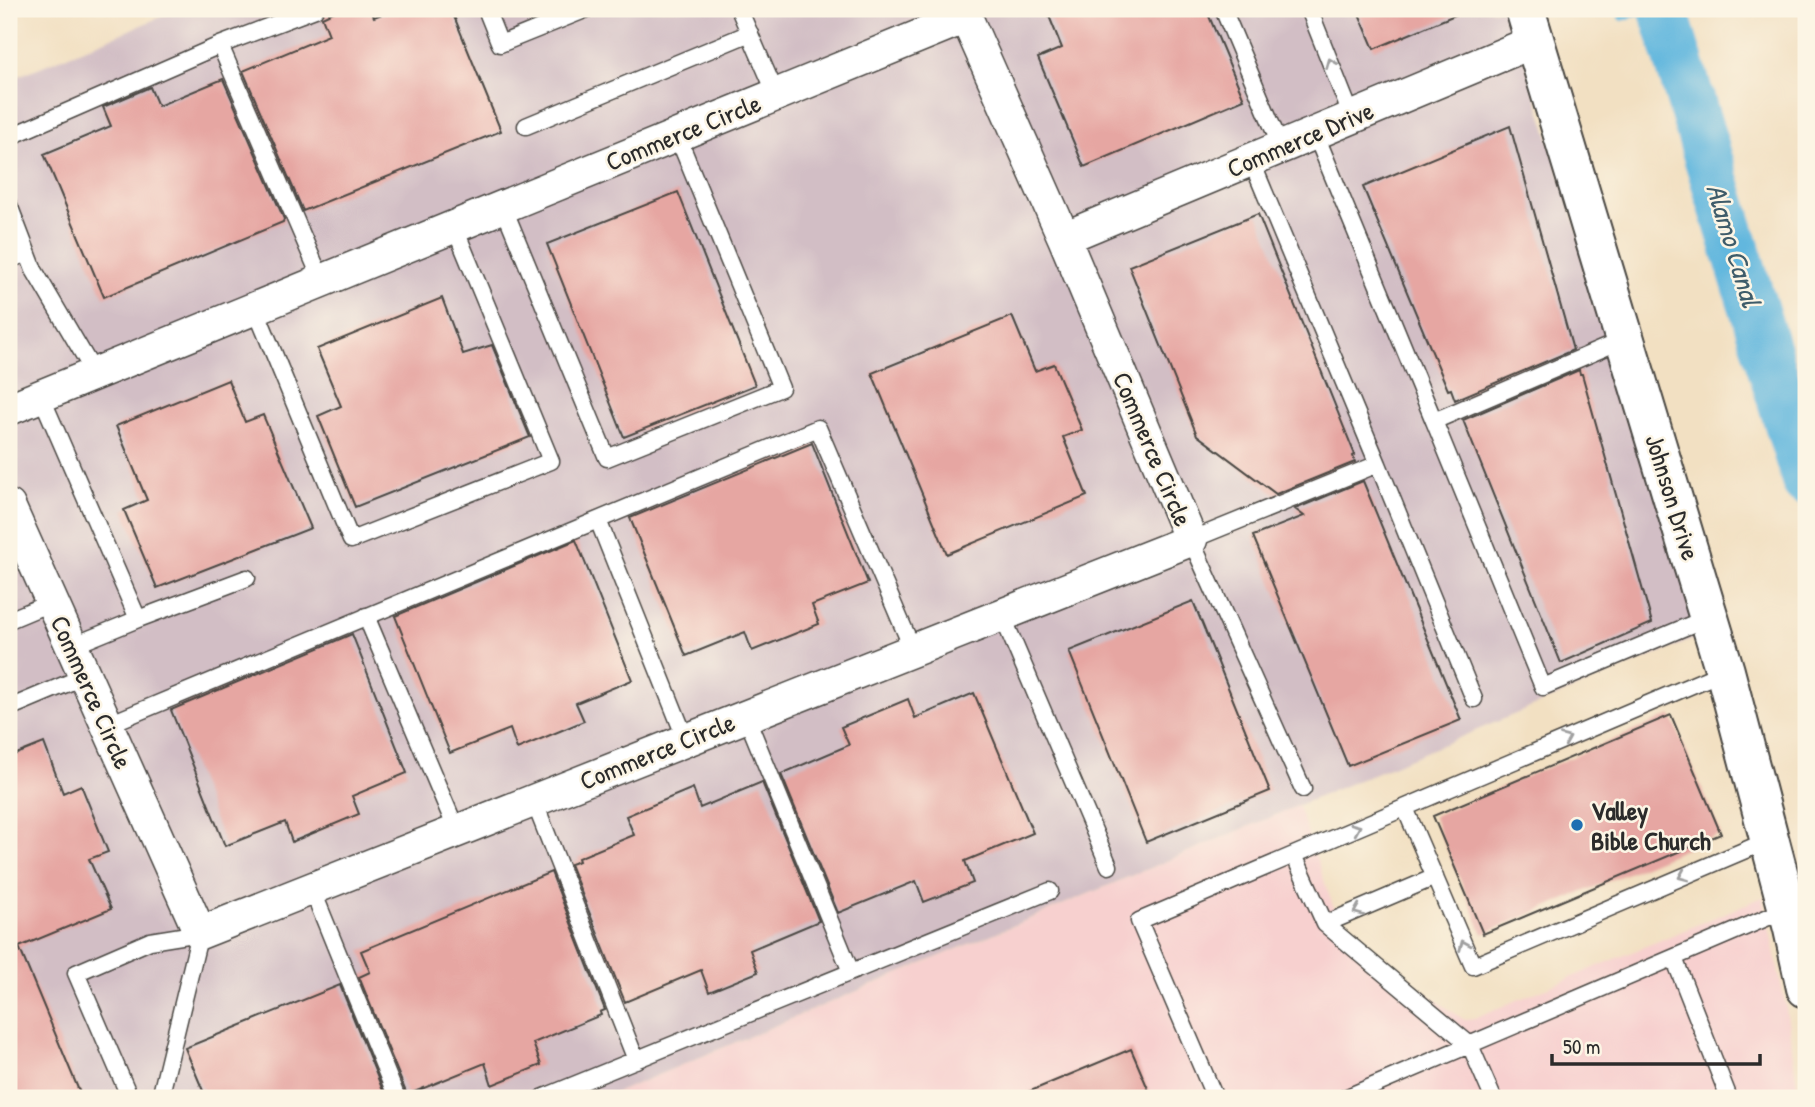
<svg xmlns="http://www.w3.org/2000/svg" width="1815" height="1107" font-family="'Patrick Hand',sans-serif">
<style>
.built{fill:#f7d0cf}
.industrial{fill:#d2bec5}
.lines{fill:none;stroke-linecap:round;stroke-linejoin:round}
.stream{stroke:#62b7de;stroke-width:8}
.river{stroke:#62b7de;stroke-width:49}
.building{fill:#e6a6a2}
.service-casing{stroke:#494642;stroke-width:19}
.minor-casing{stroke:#494642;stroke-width:35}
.tertiary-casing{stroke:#494642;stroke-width:42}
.service{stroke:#fff;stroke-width:16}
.minor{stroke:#fff;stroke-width:32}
.tertiary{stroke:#fff;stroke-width:38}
.oneway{stroke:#a0a0a0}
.poi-dot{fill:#1f6fb2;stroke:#fcf5e5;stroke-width:2.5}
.labels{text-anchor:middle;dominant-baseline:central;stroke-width:5;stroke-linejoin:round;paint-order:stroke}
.street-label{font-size:26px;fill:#2b2b2b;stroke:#fcf5e5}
.poi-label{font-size:26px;font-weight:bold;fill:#2b2b2b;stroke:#fcf5e5;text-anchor:start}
.water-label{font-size:28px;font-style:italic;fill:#3e5c6a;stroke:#fcf5e5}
</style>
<rect width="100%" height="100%" fill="#fcf5e5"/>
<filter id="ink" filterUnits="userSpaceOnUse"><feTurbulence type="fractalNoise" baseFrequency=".0143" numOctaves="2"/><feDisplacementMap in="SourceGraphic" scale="14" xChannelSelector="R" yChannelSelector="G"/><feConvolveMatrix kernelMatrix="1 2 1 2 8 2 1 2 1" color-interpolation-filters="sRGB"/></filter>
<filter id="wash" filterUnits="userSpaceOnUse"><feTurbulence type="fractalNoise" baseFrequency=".00686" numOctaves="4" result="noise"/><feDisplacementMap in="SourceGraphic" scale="28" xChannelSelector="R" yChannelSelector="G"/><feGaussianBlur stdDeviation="1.57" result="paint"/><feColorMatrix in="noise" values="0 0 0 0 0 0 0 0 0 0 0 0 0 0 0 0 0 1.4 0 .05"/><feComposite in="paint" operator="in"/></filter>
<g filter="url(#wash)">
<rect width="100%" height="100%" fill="#f2e0c2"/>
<path class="built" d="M1298,806l45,128 117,83 5,3 7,-1 291,-122 23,111 13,90h-1195z"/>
<path class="industrial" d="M180,9h1329l194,626 -1100,463h-594v-1018z"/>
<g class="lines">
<path class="stream" d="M1622,17l24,-8"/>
<path class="river" d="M1663,9l143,472"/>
</g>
<g id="blocks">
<path class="building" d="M339,9h31l4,8 21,-8h56l50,122 -198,80 -60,-140 86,-36 -7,-18z
M1067,9h139l38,90 -160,68 -46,-109 24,-10 -13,-32z
M1357,9h112l-95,40z
M223,79l61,140 -1,3 -179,75 -60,-143 67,-28 -8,-19 47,-20 8,19z
M1510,126l63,224 -118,50 -4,-11 -3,1 -85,-203z
M678,192l77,193 -131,52 -77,-193z
M1258,214l97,241 -2,1 2,6 -79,32 -79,-59 -68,-169z
M442,298l21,56 29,-9 38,92 -175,70 -37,-91 23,-10 -24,-57z
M1012,316l23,55 19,-7 28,66 -19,7 24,59 -140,58 -75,-181z
M1579,370l1,4h2l70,249 -91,40 -98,-243z
M228,380l17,42 18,-7 48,113 -154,60 -33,-78 23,-10 -31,-74z
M812,443l56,140 -56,22 7,19 -67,27 -7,-19 -59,24 -56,-138z
M1363,481l98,239 -113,46 -95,-230 51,-20 -9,-7z
M576,540l56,140 -56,23 8,18 -67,28 -7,-20 -60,24 -55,-137z
M1193,601l77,190 -124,51 -77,-191z
M352,634l55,139 -55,23 7,18 -67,28 -7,-20 -60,24 -54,-136z
M974,693l59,140 -68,28 8,22 -49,19 -8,-21 -78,32 -57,-139 68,-29 -8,-18 67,-28 7,19z
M1671,715l50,119 -238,100 -50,-118z
M44,743l19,50 18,-8 27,67 -19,7 22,50 -92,38 63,151h-73v-341z
M762,782l57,139 -69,29 8,22 -49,20 -8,-22 -76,32 -55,-138 9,-3 -1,-3 56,-23 -8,-19 67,-28 7,20z
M551,872l54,138 -5,2 1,3 -68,28 8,22 -49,20 -7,-22 -78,32 -48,-118 11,-5 -9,-21z
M340,985l46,113h-180l-21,-50z
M1131,1049l21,49h-138z"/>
</g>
</g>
<g filter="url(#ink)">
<use href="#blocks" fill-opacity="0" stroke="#494642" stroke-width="2"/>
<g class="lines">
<defs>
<path id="service" d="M486,9l14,35 87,-35
M739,9l37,85
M1223,9l58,138
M1309,9l43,108
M220,45l95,-36
M526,126l224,-93
M1315,133l119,288
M9,137l211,-92 102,236
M1251,160l127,304
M9,205l25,65 61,104
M503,206l104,252 174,-70 -104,-253
M9,260l18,-7
M255,308l96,232 200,-79 -97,-235
M1625,339l-191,82 109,266 166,-70
M41,396l97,223 109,-41
M598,520l88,220
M1002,615l107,251
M366,616l91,215
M9,620l43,-18
M72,646l66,-27
M9,708l76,-32
M746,716l105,256
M107,725l711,-297 95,222
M1303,789l-112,-249 187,-76 96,235
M534,801l102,259
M1405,808l68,158 296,-126
M1294,855l31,69 145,121 23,53
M312,889l85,209
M1325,924l110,-47
M1674,958l55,140
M130,1098l-54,-125 74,-32 50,-8 -40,165
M542,1098l508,-207
M1215,1098l-76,-177 586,-250
M1345,1098l442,-189"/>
<path id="minor" d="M1064,238l471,-197
M9,409l957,-392 98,221 127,302 -991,393 -191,-427"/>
<path id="tertiary" d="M1525,9l200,662 68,258 13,59"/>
</defs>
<use href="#service" class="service-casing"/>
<use href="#minor" class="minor-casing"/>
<use href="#tertiary" class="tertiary-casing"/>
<use href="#service" class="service"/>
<use href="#minor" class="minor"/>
<use href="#tertiary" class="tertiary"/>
</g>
<defs><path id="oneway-chevron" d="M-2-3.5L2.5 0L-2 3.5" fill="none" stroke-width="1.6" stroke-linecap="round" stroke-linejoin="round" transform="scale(1.75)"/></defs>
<g class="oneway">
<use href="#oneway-chevron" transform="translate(1331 63) rotate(-112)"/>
<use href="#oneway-chevron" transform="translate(1566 739) rotate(-23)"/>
<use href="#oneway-chevron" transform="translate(1356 828) rotate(-23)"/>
<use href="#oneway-chevron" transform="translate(1683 876) rotate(157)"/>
<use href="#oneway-chevron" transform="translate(1358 911) rotate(157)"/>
<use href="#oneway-chevron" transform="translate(1464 945) rotate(-113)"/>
</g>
</g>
<circle class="poi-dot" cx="1577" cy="825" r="7"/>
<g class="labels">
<g class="street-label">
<text transform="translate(683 132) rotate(-22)">Commerce Circle</text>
<text transform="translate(1300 139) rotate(-23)">Commerce Drive</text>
<text transform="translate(1153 449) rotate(67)">Commerce Circle</text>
<text transform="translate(1673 497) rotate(73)">Johnson Drive</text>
<text transform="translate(92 692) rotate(66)">Commerce Circle</text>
<text transform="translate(657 751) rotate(-22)">Commerce Circle</text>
</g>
<g class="poi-label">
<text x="1591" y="810">Valley<tspan x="1591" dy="30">Bible Church</tspan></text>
</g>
<g class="water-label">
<text transform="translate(1734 245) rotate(73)">Alamo Canal</text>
</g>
</g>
<rect width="1815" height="1107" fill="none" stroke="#fcf5e5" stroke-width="35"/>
<path d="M1552 1054v10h208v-10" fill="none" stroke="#2b2b2b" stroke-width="3.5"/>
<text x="1563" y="1054" font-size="21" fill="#2b2b2b" stroke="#fcf5e5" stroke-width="5" paint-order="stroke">50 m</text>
</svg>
